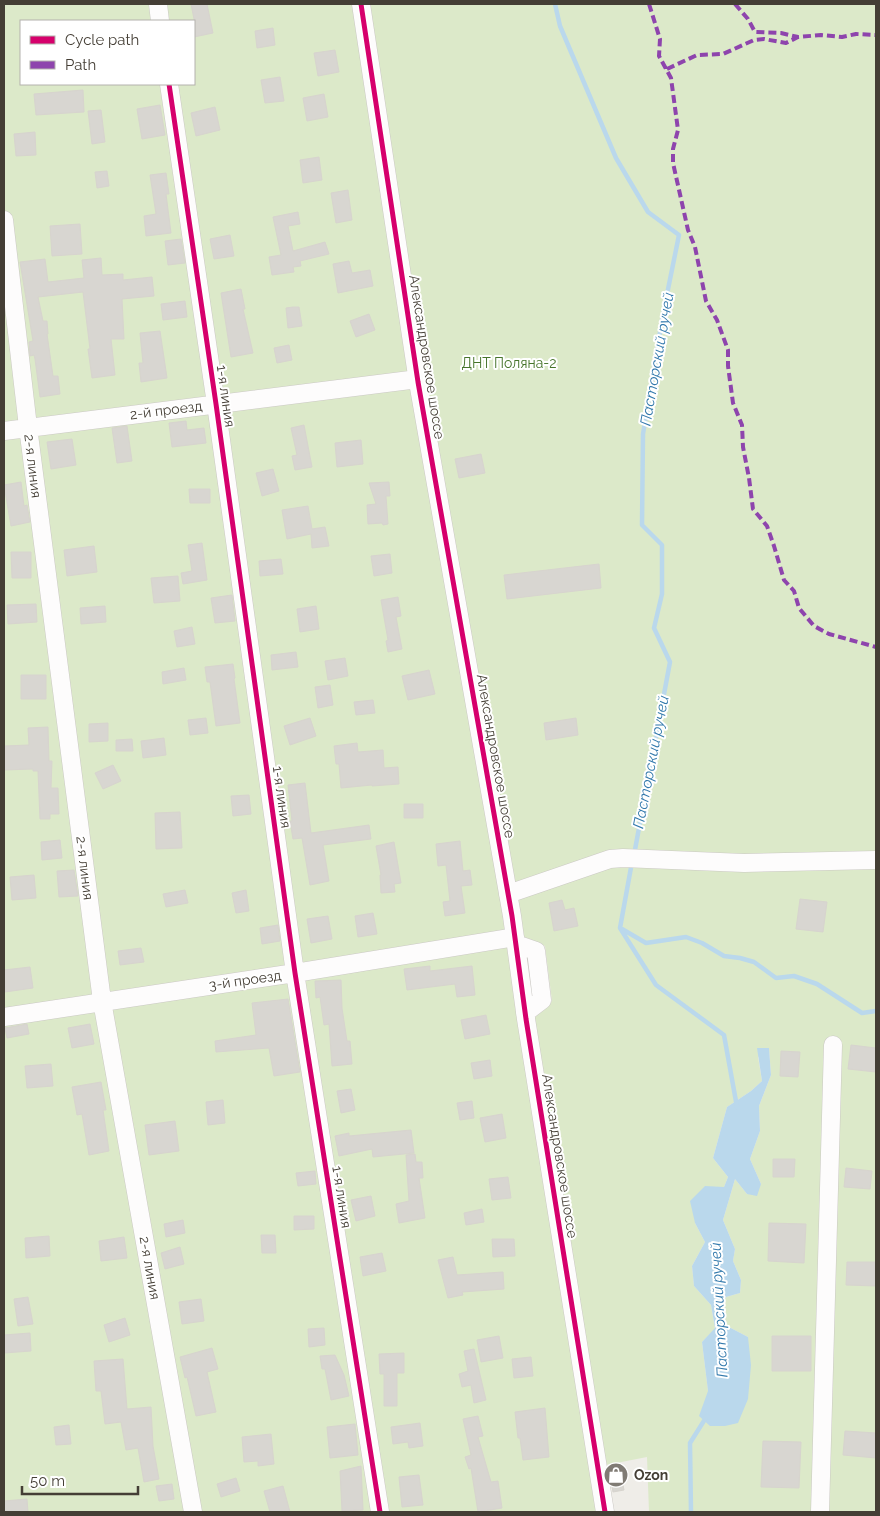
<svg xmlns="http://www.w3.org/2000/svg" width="880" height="1516" font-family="Raleway,sans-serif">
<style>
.green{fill:#dce9c9;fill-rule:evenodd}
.water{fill:#bad8ec}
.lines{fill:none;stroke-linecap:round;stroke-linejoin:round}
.stream{stroke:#bad8ec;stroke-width:4.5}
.building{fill:#d8d6d1;stroke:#d7d4ce}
.minor-casing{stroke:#cbc9c4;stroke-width:19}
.minor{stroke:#fdfcfc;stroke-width:18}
.quiet{stroke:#8e44ad;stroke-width:4;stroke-dasharray:8 4;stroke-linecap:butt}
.cycleway-casing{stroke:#fff;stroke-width:8}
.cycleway{stroke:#d6006c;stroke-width:5}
.labels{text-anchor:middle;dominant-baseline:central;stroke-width:4;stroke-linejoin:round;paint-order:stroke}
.street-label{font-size:14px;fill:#443e35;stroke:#fff}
.park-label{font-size:14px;fill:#46742b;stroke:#fff}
.poi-label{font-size:14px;font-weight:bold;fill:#443e35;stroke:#fff;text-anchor:start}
.water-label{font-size:15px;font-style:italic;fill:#3279ac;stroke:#fff}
</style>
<rect width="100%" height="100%" fill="#efede8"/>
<path class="green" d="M4,4h872v1508h-227l-2,-55 -51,10 6,45h-598zM21,21h173v63h-173zM515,934l30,12 7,55 -24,23zM769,1048l2,27 -12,31 1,25 -10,28 11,25 -14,10 -12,-15 -12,41 12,29 -2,12 8,19 -1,13 -14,4 -4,8 3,20 23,12 -40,54 -6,-49 13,-13 -4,-24 -17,-19 -2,-20 13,-24 -10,-19 29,-36 4,-10 -15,-19 14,-51 24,-16 11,-10 -4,-24z"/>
<path class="water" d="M757,1048h12l2,27 -12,31 1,25 -10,28 11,25 -4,12 -10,-2 -12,-15 -12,41 12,29 -2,12 8,19 -1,13 -14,4 -4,8 3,20 23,12 3,28 -3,34 -10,24 -13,3h-15l-11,-10 9,-25 -6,-49 13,-14 -4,-23 -17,-19 -2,-20 13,-24 -10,-19 -5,-22 15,-15 19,1 4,-10 -15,-19 14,-51 24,-16 11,-10z"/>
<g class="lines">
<path class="stream" d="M555,4l5,22 56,132 32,54 31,23 -16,79 -20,120 -1,91 20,20v49l-8,34 16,34 -36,193
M632,862l-12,66 36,57 68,50 13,72
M622,929l24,14 40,-6 16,6 22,13 16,2 14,4 22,16 18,-2 23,8 45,29 14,-2
M691,1512l-1,-69 17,-27"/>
</g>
<path class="building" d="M191,4h16l6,29 -19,4v-18z
M273,28l2,17 -18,3 -2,-17z
M335,50l4,22 -21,4 -4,-23z
M280,77l4,24 -19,2 -4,-23z
M83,90l1,22 -48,3 -2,-21z
M324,94l4,23 -21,4 -4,-23z
M160,105l5,30 -23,4 -5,-30z
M215,107l5,23 -24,6 -5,-23z
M101,110l4,32 -13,2 -4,-33z
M35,132l1,23 -20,1 -2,-22z
M319,157l3,23 -19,3 -3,-23z
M107,171l2,15 -12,2 -2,-16z
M166,173l3,21h-3l5,39 -25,3 -2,-20 12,-2 -6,-39z
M348,190l4,30 -16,3 -5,-30z
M298,212l2,12 -12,2 5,25 32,-9 4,12 -29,7 1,5 -8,1 1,5 -22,3 -3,-18 12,-2 -8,-38z
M80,224l2,30 -30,2 -2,-30z
M230,235l4,21 -20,3 -4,-20z
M181,239l4,24 -17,2 -3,-24z
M101,258l1,17 21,-1v6l29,-3 2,19 -32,3 2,40h-13l4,36 -23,3 -4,-29h2l-7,-57 -45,5 5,24h4l1,13h-1l6,42h5l2,18 -20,3 -5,-38 -1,-4 -4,1 -1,-14 4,-1 -13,-79 25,-3 3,23 36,-4 -2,-18z
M349,261l3,12 18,-3 3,16 -35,7 -5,-29z
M241,289l4,20h-2l10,44 -22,4 -10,-64z
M185,301l2,16 -24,3 -2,-16z
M293,307h6l3,19 -14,2 -2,-20z
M369,314l6,16 -19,7 -6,-16z
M160,331l7,47 -26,4 -2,-19h4l-3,-30z
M289,345l3,15 -15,3 -3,-15z
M186,421l1,9 17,-2 2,15 -34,4 -3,-24z
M304,425l8,42 -17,3 -3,-14 5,-1 -6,-27z
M127,426l5,35 -15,2 -5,-35z
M72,439l4,26 -25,4 -4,-27z
M361,440l2,24 -26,3 -2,-24z
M481,454l4,19 -26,5 -4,-19z
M273,469l6,22 -17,5 -6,-23z
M21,482l3,24 3,-1 3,17 -19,4 -7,-41z
M389,482l1,14h-4l2,28 -5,1 -1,-2 -14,1 -1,-19 9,-1 -7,-21z
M189,489h21v14h-20z
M308,506l4,23 13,-2 4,19 -17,2 -1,-14 -24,5 -5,-29z
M202,543l5,37 -24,4 -2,-11 11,-2 -4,-26z
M94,546l3,26 -30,4 -3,-26z
M11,552h20v26h-19z
M390,554l2,19 -18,3 -3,-20z
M281,559l2,15 -23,2 -1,-15z
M599,564l2,24 -94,11 -3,-24z
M178,576l2,25 -26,2 -3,-25z
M232,595l3,26 -20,2 -4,-25z
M398,597l3,19 -5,1 6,32 -14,3 -2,-11 2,-1 -7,-40z
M36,604l1,18 -29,2 -1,-19z
M105,606l1,16 -25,2 -1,-16z
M316,606l3,23 -19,3 -3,-23z
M192,627l3,17 -18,3 -3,-16z
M296,652l2,15 -26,3 -1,-15z
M345,658l3,18 -20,4 -3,-19z
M233,664l2,14 -1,1 6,44 -24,3 -6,-44h-3l-2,-15z
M184,668l2,12 -23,4 -1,-12z
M429,670l6,24 -27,6 -6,-24z
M21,675h25v24h-25z
M330,685l3,20 -15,3 -3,-21z
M373,700l2,13 -19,2 -2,-13z
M206,718l2,15 -18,2 -2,-15z
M310,718l6,18 -26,9 -6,-19z
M576,718l2,17 -32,5 -2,-17z
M108,723v18l-19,1v-18z
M48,727l1,34h3l-1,27h7l1,26h-9v5h-10l-2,-48h-5v-2l-29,1v-24l25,-1 -1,-17z
M164,738l2,17 -23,3 -2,-17z
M132,739l1,12h-17v-11z
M357,743l1,9 25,-2 1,18 14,-1 1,17 -27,2v-1l-31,3 -2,-24h-3l-2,-18z
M113,765l8,16 -18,8 -8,-16z
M305,783l6,50 58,-8 2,14 -48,6 6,36 -19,4 -8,-47 -9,1 -3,-18h2l-4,-36z
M249,795l2,19 -18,2 -2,-20z
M404,804h19v14h-19z
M180,812l2,36 -26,1 -1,-36z
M60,840l2,18 -20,2 -1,-18z
M460,841l3,30 7,-1 2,15 -11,1 4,27 -20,3 -2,-14 7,-1 -4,-36 -8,1 -2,-22z
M394,842l7,41 -7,1 1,8 -14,1 -1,-18h1l-5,-29z
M74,870l4,26 -19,1 -2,-26z
M34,875l2,23 -24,2 -2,-23z
M185,890l3,13 -22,4 -3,-13z
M246,890l3,21 -13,2 -4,-20z
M800,899l27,3 -4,30 -27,-3z
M562,900l3,10 9,-2 4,18 -24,5 -5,-28z
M373,913l4,21 -19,3 -3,-21z
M328,916l4,23 -21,4 -4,-24z
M278,925l2,16 -18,3 -2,-16z
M141,948l3,14 -24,3 -2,-14z
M430,966v5l42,-5 3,29 -18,2 -2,-13 -48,6 -3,-21z
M30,967l3,21 -28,4 -1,-22z
M341,980l1,28 5,33h3l2,23 -20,2 -3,-42 -5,1 -4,-28 -4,1 -1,-17z
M288,999l12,73 -26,4 -5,-28 -53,4 -1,-11 41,-6 -4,-32z
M486,1015l4,19 -25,5 -4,-19z
M27,1024l2,10 -22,4 -2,-10z
M90,1024l4,20 -22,4 -4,-20z
M851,1045l25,3v24l-28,-3z
M781,1051l19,1 -2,25 -18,-1z
M490,1060l2,16 -18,3 -3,-16z
M51,1064l2,22 -26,2 -2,-22z
M101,1082l5,28h-3l6,41 -20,4 -7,-41 -5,1 -5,-28z
M351,1089l4,21 -14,3 -4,-22z
M223,1100l2,23 -17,2 -2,-23z
M472,1101l2,17 -14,2 -3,-17z
M502,1114l4,24 -21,4 -5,-24z
M175,1121l4,30 -30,4 -4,-30z
M411,1130l3,23 -41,4 -1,-8 -33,7 -4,-20 14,-3v3z
M415,1154l1,8h6l1,16h-4l6,40 -26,5 -3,-19 13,-3 -3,-46z
M773,1159h22l-1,18h-21z
M846,1168l26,3 -2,18 -26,-2z
M315,1171l1,13 -18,2 -2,-13z
M508,1177l3,21 -19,2 -3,-21z
M371,1196l4,20 -19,5 -5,-21z
M482,1209l2,13 -18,3 -2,-12z
M294,1216h20v13l-20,1z
M183,1220l2,13 -19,4 -2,-13z
M769,1223l37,1 -2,39 -36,-2z
M261,1235h14l1,18h-14z
M49,1236l1,20 -24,2 -1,-20z
M124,1237l3,21 -26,3 -2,-20z
M492,1239h22l1,17 -22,1z
M180,1247l4,17 -19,5 -4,-16z
M382,1253l4,18 -23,5 -3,-19z
M453,1257l4,18 46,-3 1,17 -42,3 1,3 -15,3 -10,-38z
M847,1262h29v24l-30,-1z
M28,1297l5,27 -15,2 -4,-27z
M201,1299l3,22 -22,3 -3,-22z
M125,1318l5,17 -21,7 -5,-17z
M324,1328l1,17 -16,2 -1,-18z
M30,1333l1,18 -27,2v-18z
M499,1336l4,22 -22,4 -4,-22z
M772,1336h39v35h-39z
M212,1348l6,21 -11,3 9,40 -20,4 -9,-39 -2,1 -5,-21z
M474,1349l12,51 -12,3 -3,-18 -9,2 -3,-13 9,-3 -4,-20z
M404,1353v20h-7v33h-13v-32h-4l-1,-20z
M335,1355l9,20 5,21 -18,4 -6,-31h-3l-2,-13z
M531,1357l2,19 -19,2 -2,-19z
M123,1359l4,50 24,-2 2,39 6,33 -15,3 -6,-34 -12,2 -5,-28 -16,2 -4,-33h-5l-2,-30z
M545,1408l4,49 -26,3 -3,-22h-2l-3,-26z
M478,1416l5,20 -5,1 13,45 7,-1 4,27 -24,4 -7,-44 -2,1 -4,-12 6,-2 -8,-36z
M420,1423l3,23 -14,2 -1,-6 -15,2 -2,-17z
M355,1424l3,31 -28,3 -3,-31z
M69,1425l2,19 -15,1 -2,-18z
M845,1431l31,2v25l-33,-3z
M271,1434l3,30 -16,2v-5l-14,1 -2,-25z
M763,1441l38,1 -2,46 -38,-1z
M361,1466l2,44 -21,1 -2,-40z
M620,1469l4,21 -11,2 -4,-21z
M419,1475l4,30 -21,2 -3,-30z
M236,1478l4,13 -19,6 -4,-13z
M172,1484l2,15 -15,2 -3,-15z
M283,1486l7,26h-20l-6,-21z
M27,1499l1,13h-24v-11z"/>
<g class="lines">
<defs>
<path id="minor" d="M158,4l2,17
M361,4l57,378 94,534 14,103 79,493
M169,84l47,320 79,569 85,539
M4,220l24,207 74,574 91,511
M4,431l414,-52
M508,894l102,-35 13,-1 121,5 132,-3
M516,944l20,7 6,49 -17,13
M4,1017l291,-44 220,-36
M820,1512l13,-467"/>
</defs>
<use href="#minor" class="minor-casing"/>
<use href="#minor" class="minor"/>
<path class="quiet" d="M649,4l11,35 -1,17 12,22 7,52 -5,19v14l15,67 7,17 11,54 11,19 11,30v16l5,37 9,22 1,22 6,31 4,31 14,17 7,20 10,34 10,11 5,17 15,18 15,8 47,13
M735,4l13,15 7,13 26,1 17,4
M667,69l30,-14 26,-1 31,-14 10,-1 22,4 12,-6 23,-2 21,2 14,-3 20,1"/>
<defs>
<path id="cycleway" d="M361,4l57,378 94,534 14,103 79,493
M169,84l47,320 79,569 85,539"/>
</defs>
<use href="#cycleway" class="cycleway-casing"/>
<use href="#cycleway" class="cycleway"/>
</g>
<defs>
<symbol id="shop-disc" viewBox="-11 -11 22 22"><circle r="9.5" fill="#807b74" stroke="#fff"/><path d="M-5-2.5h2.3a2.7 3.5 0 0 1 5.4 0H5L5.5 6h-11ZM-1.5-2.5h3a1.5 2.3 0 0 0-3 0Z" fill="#fff"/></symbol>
</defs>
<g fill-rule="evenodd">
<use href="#shop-disc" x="602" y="1461" width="28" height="28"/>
</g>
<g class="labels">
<g class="street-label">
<text transform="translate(427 357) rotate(81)">Александровское шоссе</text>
<text transform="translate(226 396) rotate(82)">1-я линия</text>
<text transform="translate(166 410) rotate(-7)">2-й проезд</text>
<text transform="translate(33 466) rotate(83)">2-я линия</text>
<text transform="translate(496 756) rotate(80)">Александровское шоссе</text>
<text transform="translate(282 797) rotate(82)">1-я линия</text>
<text transform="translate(85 868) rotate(83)">2-я линия</text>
<text transform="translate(245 980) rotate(-8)">3-й проезд</text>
<text transform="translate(560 1156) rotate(81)">Александровское шоссе</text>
<text transform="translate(342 1197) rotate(81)">1-я линия</text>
<text transform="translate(150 1268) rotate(80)">2-я линия</text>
</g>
<g class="park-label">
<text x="509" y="363">ДНТ Поляна-2</text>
</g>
<g class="poi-label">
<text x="634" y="1475">Ozon</text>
</g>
<g class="water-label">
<text transform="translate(657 359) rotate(-80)">Пасторский ручей</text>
<text transform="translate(651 762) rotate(-79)">Пасторский ручей</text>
<text transform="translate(719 1310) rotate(-93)">Пасторский ручей</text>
</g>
</g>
<rect width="880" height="1516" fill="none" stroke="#443e35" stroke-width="10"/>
<rect x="20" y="20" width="175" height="65" fill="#ffffff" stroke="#b4b2ae"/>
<rect x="30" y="36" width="25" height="8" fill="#d6006c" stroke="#b4b2ae"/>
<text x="65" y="45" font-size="15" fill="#443e35">Cycle path</text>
<rect x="30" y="61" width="25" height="8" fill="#8e44ad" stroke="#b4b2ae"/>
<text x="65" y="70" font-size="15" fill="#443e35">Path</text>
<path d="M22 1486v8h116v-8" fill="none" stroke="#443e35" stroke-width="2.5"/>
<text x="30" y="1486" font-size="15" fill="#443e35" stroke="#ffffff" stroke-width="4" paint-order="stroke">50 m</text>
</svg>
